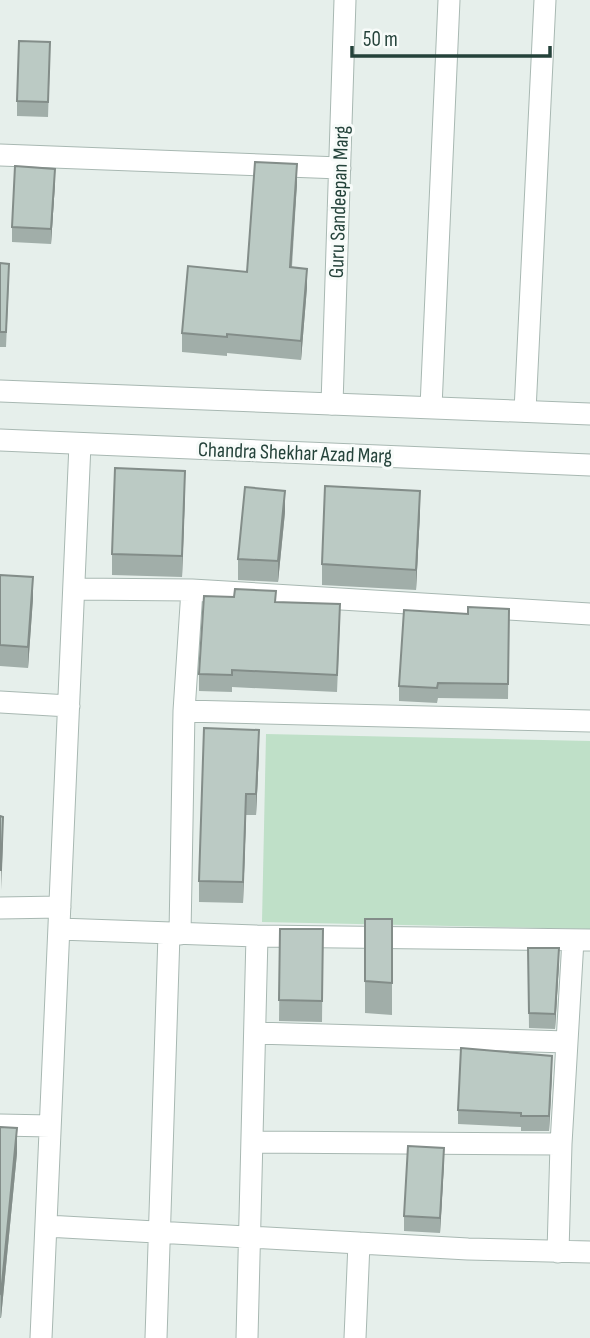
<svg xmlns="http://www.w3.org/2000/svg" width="590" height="1338" font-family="'Sofia Sans Condensed',sans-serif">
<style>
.green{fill:#bfe0c8}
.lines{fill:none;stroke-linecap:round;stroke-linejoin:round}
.minor-casing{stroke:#a8b8b2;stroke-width:23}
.tertiary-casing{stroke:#a8b8b2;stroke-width:23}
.minor{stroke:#fff;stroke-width:21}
.tertiary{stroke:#fff;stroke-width:21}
.wall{fill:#a1aea9}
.shaded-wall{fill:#838d89}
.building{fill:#bbcac4;stroke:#838d89;stroke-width:2}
.labels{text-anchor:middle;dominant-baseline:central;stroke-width:6;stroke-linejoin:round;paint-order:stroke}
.street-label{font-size:21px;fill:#24423a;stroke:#f7fbf9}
</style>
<rect width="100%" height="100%" fill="#e6efeb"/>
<path class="green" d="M266,734l324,7v188l-328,-7z"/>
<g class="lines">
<defs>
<path id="minor" d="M0,155l340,13
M332,404l13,-404
M431,407l18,-407
M525,411l20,-411
M74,589l118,1
M0,702l69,4
M184,711l8,-121 398,24
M0,908l60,-1
M59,929l198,7 333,4
M180,934l4,-223 406,10
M255,1033l312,9
M0,1125l50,1
M253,1142l308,2 -3,108
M561,1144l12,-204
M46,1226l422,23 122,3
M41,1338l39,-894
M156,1338l13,-404
M247,1338l10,-402
M355,1338l4,-95"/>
<path id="tertiary" d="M0,391l590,23
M0,440l590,25"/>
</defs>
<use href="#minor" class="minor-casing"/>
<use href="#tertiary" class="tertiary-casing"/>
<use href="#minor" class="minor"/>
<use href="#tertiary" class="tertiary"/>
</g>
<path class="wall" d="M50,56l-2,61 -31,-1v-15z
M55,183l-4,61 -39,-2v-15z
M297,183l-5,84 15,20 -6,73 -74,-7v3l-45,-4v-19l65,-61z
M0,263l9,16 -3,68h-6z
M185,491l-3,86 -70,-2v-21z
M285,512l-7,70 -40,-2v-21z
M420,512l-4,78 -94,-5v-21z
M0,575l33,23 -5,70 -28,-2z
M276,602l64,19 -3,71 -105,-5v5l-33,-1v-17z
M509,609l-1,90 -70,-1 -1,5 -38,-2v-15l69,-72z
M259,751l-3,64h-10l-3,88 -44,-1v-21z
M365,919h27v96l-27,-2z
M280,929h43l-1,93 -43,-1z
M528,948l31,14 -4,67 -26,-1z
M552,1071l-3,60h-28v-4l-63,-3v-14z
M0,1127l17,26 -16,165h-1z
M444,1162l-4,71 -36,-2v-15z"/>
<path class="shaded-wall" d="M297,164v19l-7,103v-19z
M55,169v14l-4,61v-15z
M307,269v18l-6,73v-19z
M185,471v20l-3,86v-21z
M285,491v21l-7,70v-21z
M420,491v21l-4,78v-20z
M33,577v21l-5,70v-21z
M259,730v21l-3,64v-21z
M246,794v21l-3,88v-21z
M3,817v20l-2,53v-20z
M559,948v14l-4,67v-15z
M552,1056v15l-3,60v-15z
M17,1128v25l-16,165v-24z
M444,1148v14l-4,71v-15z"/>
<path class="building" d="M19,41l31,1 -2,60 -31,-1z
M255,162l42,2 -7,103 17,2 -6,72 -74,-7v3l-45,-4 6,-67 59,6z
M15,166l40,3 -4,60 -39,-2z
M0,263l9,1 -3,68h-6z
M115,468l70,3 -3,85 -70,-2z
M325,486l95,5 -4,79 -94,-6z
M245,487l40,4 -7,70 -40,-2z
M0,575l33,2 -5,70 -28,-2z
M235,589l41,2 -1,11 65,2 -3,71 -105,-5v5l-33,-1 5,-78 30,1z
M468,607l41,2 -1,75 -70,-1 -1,5 -38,-2 5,-76 64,4z
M204,728l55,2 -3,64h-10l-3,88 -44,-1z
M0,816l3,1 -2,53h-1z
M365,919h27v64l-27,-2z
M280,929h43l-1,72 -43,-1z
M528,948h31l-4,66 -26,-1z
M461,1048l91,8 -3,60h-28v-3l-63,-3z
M0,1127l17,1 -16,166 -1,-1z
M408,1146l36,2 -4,70 -36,-2z"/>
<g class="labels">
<g class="street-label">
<text transform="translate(339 202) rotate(-88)">Guru Sandeepan Marg</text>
<text transform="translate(295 453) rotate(2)">Chandra Shekhar Azad Marg</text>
</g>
</g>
<path d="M352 46v10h198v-10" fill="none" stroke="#24423a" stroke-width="3.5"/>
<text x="363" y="46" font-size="21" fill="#24423a" stroke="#f7fbf9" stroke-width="5" paint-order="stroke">50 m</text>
</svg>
